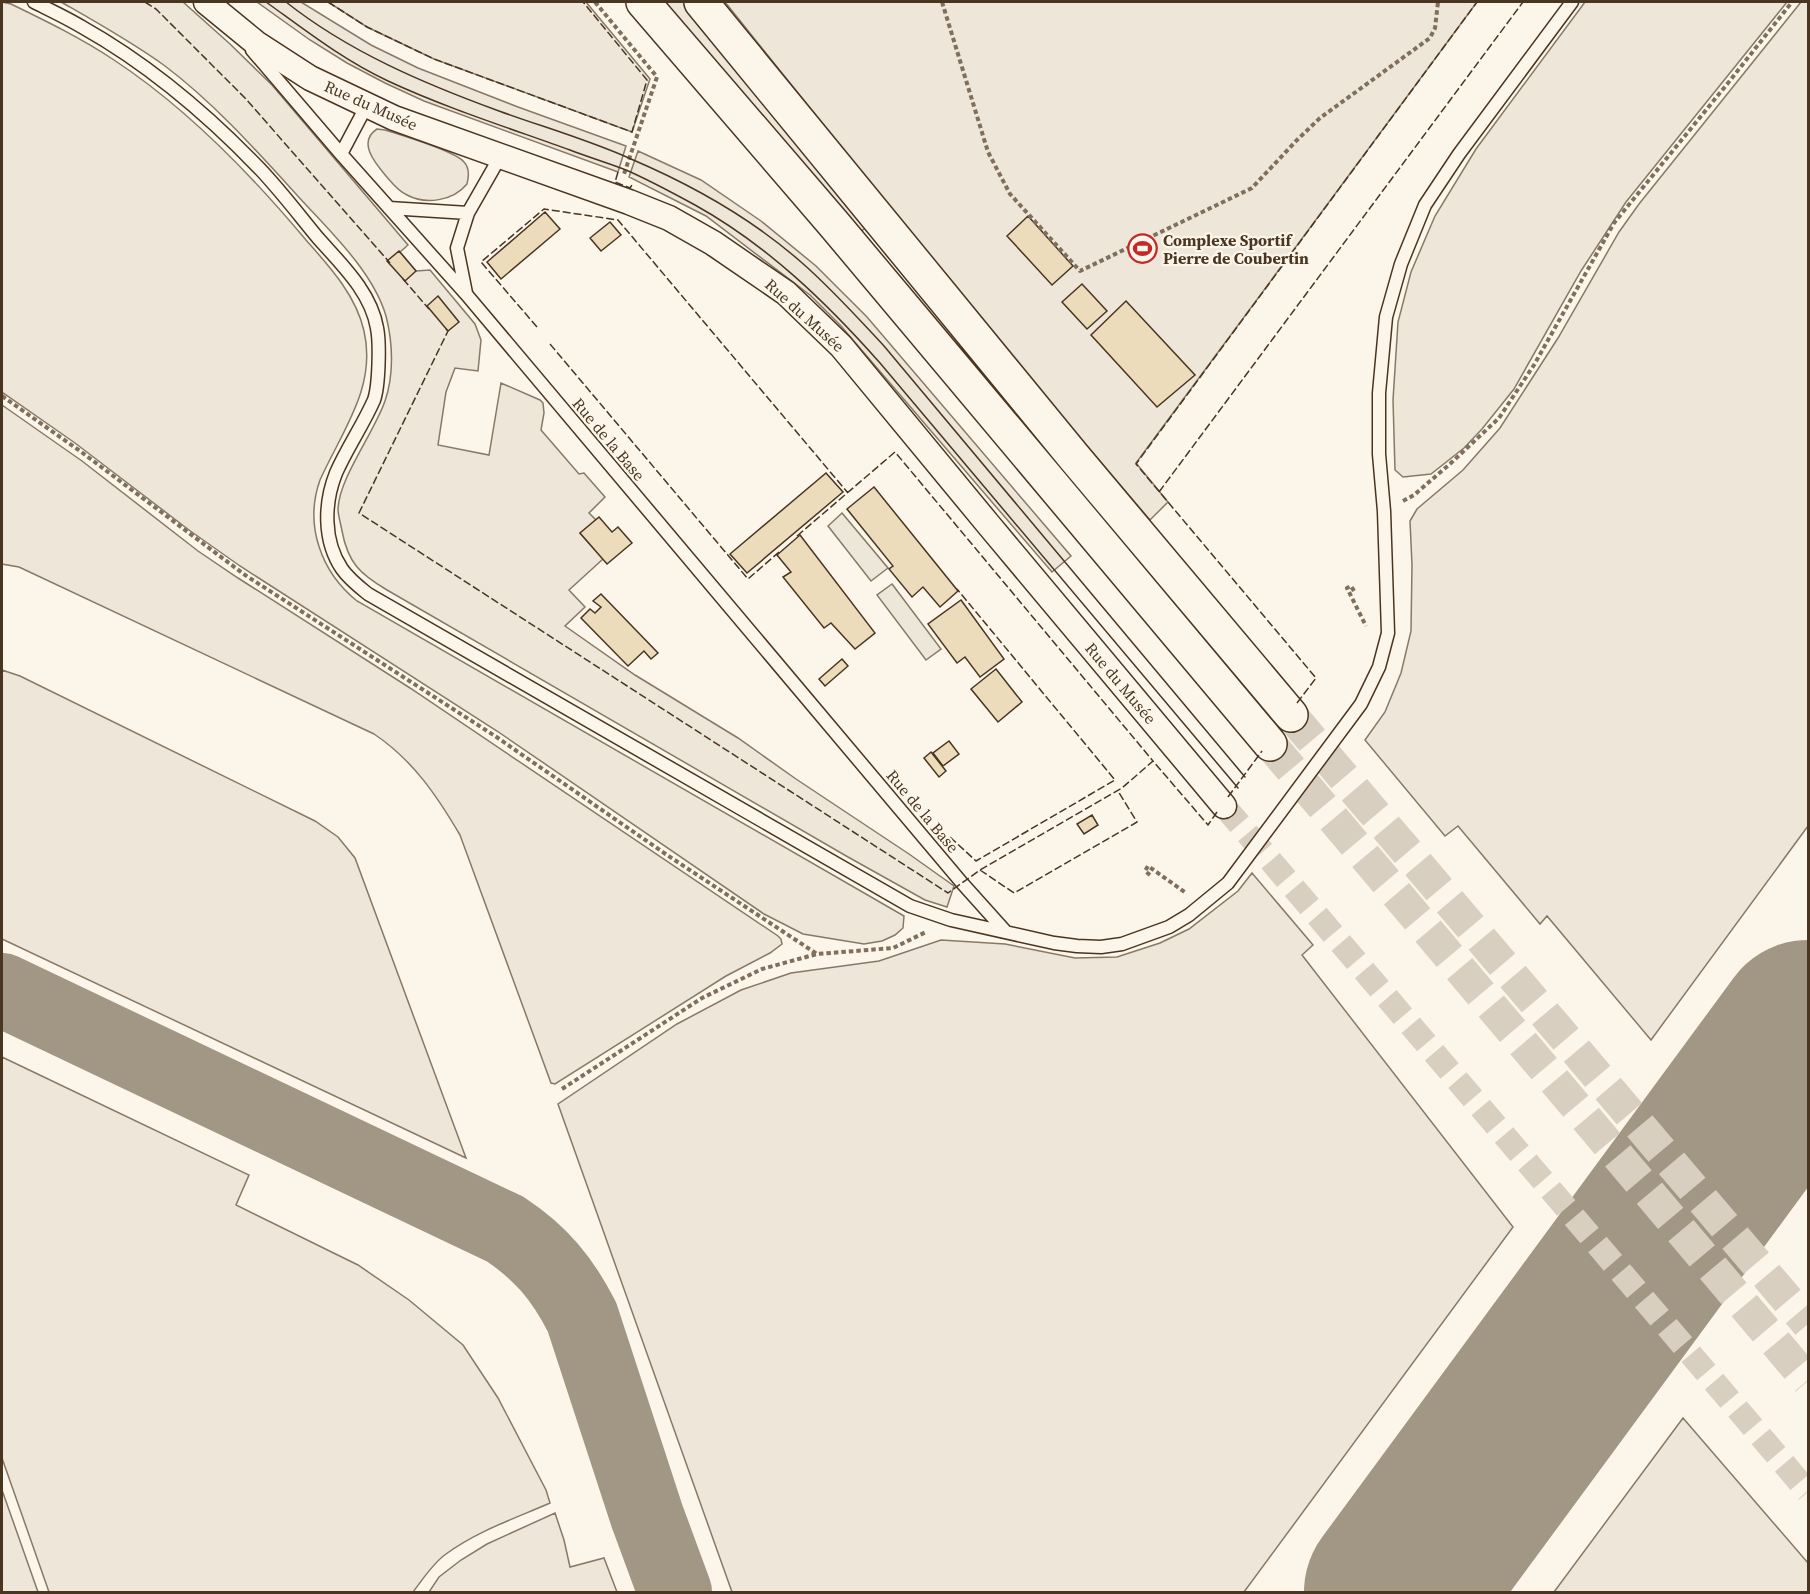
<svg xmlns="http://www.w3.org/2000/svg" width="1810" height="1594" font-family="'Source Serif 4',serif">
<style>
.green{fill:#ede6d9;stroke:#887966;stroke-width:1.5}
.parking{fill:#ede7d9;stroke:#887966;stroke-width:1.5}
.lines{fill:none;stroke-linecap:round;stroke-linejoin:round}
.taxiway{stroke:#a29684;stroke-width:74}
.runway{stroke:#a29684;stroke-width:184}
.building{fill:#ecdcbc;stroke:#4a3520;stroke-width:1.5}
.street-tunnel{stroke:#d8cfc1;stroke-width:24;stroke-dasharray:24 12;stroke-linecap:butt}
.highway-tunnel{stroke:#d8cfc1;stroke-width:33;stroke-dasharray:33 16;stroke-linecap:butt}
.lane-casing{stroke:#4a3520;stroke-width:15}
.street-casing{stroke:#4a3520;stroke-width:27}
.highway-casing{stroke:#4a3520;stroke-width:36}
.path{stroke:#7f6f5c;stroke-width:4;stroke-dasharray:4.5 3;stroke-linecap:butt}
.lane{stroke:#fbf6e9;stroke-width:12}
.street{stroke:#fbf6e9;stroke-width:24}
.highway{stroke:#fbf6e9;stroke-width:33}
.tram{stroke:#4a3520;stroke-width:1.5}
.fence{stroke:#4a3520;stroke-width:1.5;stroke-dasharray:8 3;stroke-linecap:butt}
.labels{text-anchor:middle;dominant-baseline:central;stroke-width:4.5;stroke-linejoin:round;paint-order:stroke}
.street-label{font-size:16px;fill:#4a3520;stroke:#fbf6e9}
.poi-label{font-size:16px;font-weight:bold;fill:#4a3520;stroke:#fbf6e9;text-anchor:start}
</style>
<rect width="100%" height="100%" fill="#fbf6e9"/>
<path class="green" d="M2,2l9,2c35,17 70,34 103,56 73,48 136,113 192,180 23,26 50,55 58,91 13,56 -22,100 -44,149 -16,45 1,92 37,121l547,315 -1,12 -8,7 -13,6 -18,3 -61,-10 -39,-20 -267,-183 -257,-165 -51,-36 -114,-87 -73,-51z
M61,2h122l47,42 42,41 136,160 -8,7 16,19 14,-1 45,54 6,16 -3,31 -23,-3 -9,24 -8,53 51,10 12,-72 39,17 3,3 1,10 -3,17 38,44 5,-1 21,24 -16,16 7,7 -16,13 23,26 -34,31 16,17 -20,19 70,49 103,63 58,41 113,75 45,32 -7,21 -22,-7 -77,-43 -461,-267c-27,-16 -39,-27 -45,-59 -1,-7 -4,-15 -4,-22 1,-31 36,-76 47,-108 9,-26 8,-58 1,-85 -12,-41 -50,-79 -79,-110 -45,-49 -89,-100 -142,-140 -33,-24 -69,-44 -104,-64z
M257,2h44l70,43 47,23 100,39 108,39 -8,26 -194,-71 -39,-18 -38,-20 -37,-23z
M328,2h258l64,77 -18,53 -198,-73 -67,-32z
M663,2h25l180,224 -9,7z
M725,2h752l-341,461 32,39 -18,18 -170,-200z
M1585,2h202l-161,200 -45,69 -67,118 -32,40 -18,19 -33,26 -28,3 -8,-7 -2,-70 5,-78 13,-50 24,-56 41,-67z
M1801,2h7v824l-157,214 -104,-124 -7,8 -82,-98 -13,10 -80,-96 20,-28 16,-39 10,-42 1,-66 -2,-44 7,-12 46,-39 37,-42 58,-90 61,-106 20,-28z
M377,129l8,1c16,5 70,21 79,32 6,6 5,14 3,22 -14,17 -41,21 -60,11 -9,-4 -15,-12 -21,-19 -11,-13 -29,-34 -9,-47z
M638,151l63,29 60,41 55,45 51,51 204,239 -19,16 -211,-246 -31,-31 -104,-79 -77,-39z
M2,405l80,56 116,90 40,27 172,110 368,248 3,3 1,5 -12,9 -44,23 -171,108 -4,-1 -91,-248c-23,-39 -47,-75 -86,-101l-355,-167 -17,-3z
M2,670l18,6 295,145 23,16 17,21 111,300 -464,-219z
M1252,873l61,72 -11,10 211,272 -269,365h-512l-174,-488 119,-80 64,-34 50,-17 88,-12 62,-21 64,4 70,14 42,-1 43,-14 29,-14 49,-38z
M2,1057l247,118 -13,30 122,60 51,35 54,45 35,53 48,92 4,13c-34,15 -73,28 -104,51 -13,9 -23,25 -33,38h-364l-47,-134z
M1683,1418l125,145v29h-254z
M2,1490l36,102h-36z
M555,1513l9,27 6,27 34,-9 13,34h-188l10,-15 22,-17 26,-16z"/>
<path class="parking" d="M842,513l46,55 -17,13 -43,-55z
M892,584l49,65 -15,11 -49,-65z"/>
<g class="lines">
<path class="taxiway" d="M2,990l503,239c36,24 57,49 77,88l65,199 28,76
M1551,1382l122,-139 135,-110"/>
<path class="runway" d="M1396,1592l412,-560"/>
</g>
<path class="building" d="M545,212l15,17 -59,50 -14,-17z
M1028,216l45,50 -21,19 -45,-49z
M610,222l11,13 -20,16 -11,-13z
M399,251l17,20 -11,10 -18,-20z
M1082,284l25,27 -20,18 -25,-27z
M438,296l21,26 -11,9 -21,-25z
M1126,301l69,74 -38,32 -66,-72z
M826,473l17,19 -96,81 -17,-19z
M874,487l84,104 -18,16 -17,-20 -11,10 -23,-28 4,-3 -46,-57z
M599,517l13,15 6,-5 14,16 -25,21 -27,-31z
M800,535l75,98 -20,16 -24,-26 -7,5 -41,-51 8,-5 -14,-17z
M601,594l57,59 -7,6 -7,-8 -16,15 -47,-48 9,-9 5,4 6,-6 -8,-6z
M961,600l43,59 -24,18 -15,-20 -8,6 -29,-39z
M842,659l6,7 -23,20 -6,-7z
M996,669l26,33 -24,20 -27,-33z
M949,741l10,13 -16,12 -10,-13z
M931,752l15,19 -7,6 -15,-19z
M1092,815l6,10 -14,9 -7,-10z"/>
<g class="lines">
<path class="street-tunnel" d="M1224,806l584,686"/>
<path class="highway-tunnel" d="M1291,715l517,609
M1270,744l538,637"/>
<defs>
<path id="lane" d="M34,2c16,8 33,16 48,25 66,37 125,87 177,141 21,22 40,47 59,70 23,26 53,54 59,90 3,15 2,58 -3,72 -11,25 -27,48 -38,73 -12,30 -13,68 6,96 7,10 16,17 26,25l542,312 41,14 103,23 23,3 24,1 21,-3 47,-17 20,-12 39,-32 133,-179 18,-37 9,-34 -4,-122 -5,-57v-61l7,-76 15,-53 24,-59 34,-51 113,-152
M252,50l89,104 125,140 496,589 44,49
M341,154l26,-49
M389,208l79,5
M466,293l-9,-45 11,-35 32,-56"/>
<path id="street" d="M206,2l50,41 54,35 84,40 235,84 40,16 44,25 73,50 55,53 147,178 236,282"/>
<path id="highway" d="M643,2l190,221 437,521
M701,2l373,455 217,258"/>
</defs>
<use href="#lane" class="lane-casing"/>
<use href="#street" class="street-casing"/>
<use href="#highway" class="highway-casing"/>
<path class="path" d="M595,2l62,75 -33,97
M942,2l46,150 22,42 70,77 172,-83 44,-47 24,-23 110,-80 5,-10 3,-26
M2,396l78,55 165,124 250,161 172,119 150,99 76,-6 33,-16
M1403,501l11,-6 37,-32 48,-45 35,-53 80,-142 114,-140 64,-81
M1354,591l-3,-5 -4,2 19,38
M1150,875l-5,-4 3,-5 38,27
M562,1089l140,-91 60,-29 55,-15"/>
<use href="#lane" class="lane"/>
<use href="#street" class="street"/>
<use href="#highway" class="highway"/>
<path class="tram" d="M266,2c39,28 77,58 122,79 58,27 121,47 182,69 18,7 38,13 56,20 23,10 47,23 69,35 72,40 131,97 185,158l358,425
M286,2c63,50 139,82 213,109 44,16 90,29 132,48 61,26 120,59 170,103 30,26 56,55 83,84l361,431"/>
<path class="fence" d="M145,2l11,7 89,89 145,165
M328,2l39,25 67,32 198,73 15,-52 -64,-78
M618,172l-3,10 15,6 2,-3
M403,279l26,30
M537,327l-56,-65 63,-53 74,11 230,273
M446,329l2,2 -89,182 589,380 32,-23 142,-82 31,-27 55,64 9,-13
M550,344l198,235 31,-27
M1159,492l364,-490
M797,536l98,-84 258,309
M1297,703l19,-25 -180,-214 341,-462
M1228,797l34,-46
M950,837l26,24 139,-81 -158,-191
M980,870l34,23 123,-71 -19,-31"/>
</g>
<defs>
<symbol id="stadium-ring" viewBox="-11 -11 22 22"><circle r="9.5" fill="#fbf6e9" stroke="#c62828" stroke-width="1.5"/><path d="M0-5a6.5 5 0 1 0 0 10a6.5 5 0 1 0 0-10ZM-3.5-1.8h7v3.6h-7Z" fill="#c62828"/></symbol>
</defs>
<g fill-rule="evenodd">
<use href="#stadium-ring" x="1126" y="232" width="33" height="33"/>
</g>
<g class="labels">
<g class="street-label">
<text transform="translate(371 105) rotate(24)">Rue du Musée</text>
<text transform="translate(805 315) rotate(42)">Rue du Musée</text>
<text transform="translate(609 439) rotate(50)">Rue de la Base</text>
<text transform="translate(1121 683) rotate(50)">Rue du Musée</text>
<text transform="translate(923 811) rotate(50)">Rue de la Base</text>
</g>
<g class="poi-label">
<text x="1163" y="240">Complexe Sportif<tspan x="1163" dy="18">Pierre de Coubertin</tspan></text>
</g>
</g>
<rect width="1810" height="1594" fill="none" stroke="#4a3520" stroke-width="6"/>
</svg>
